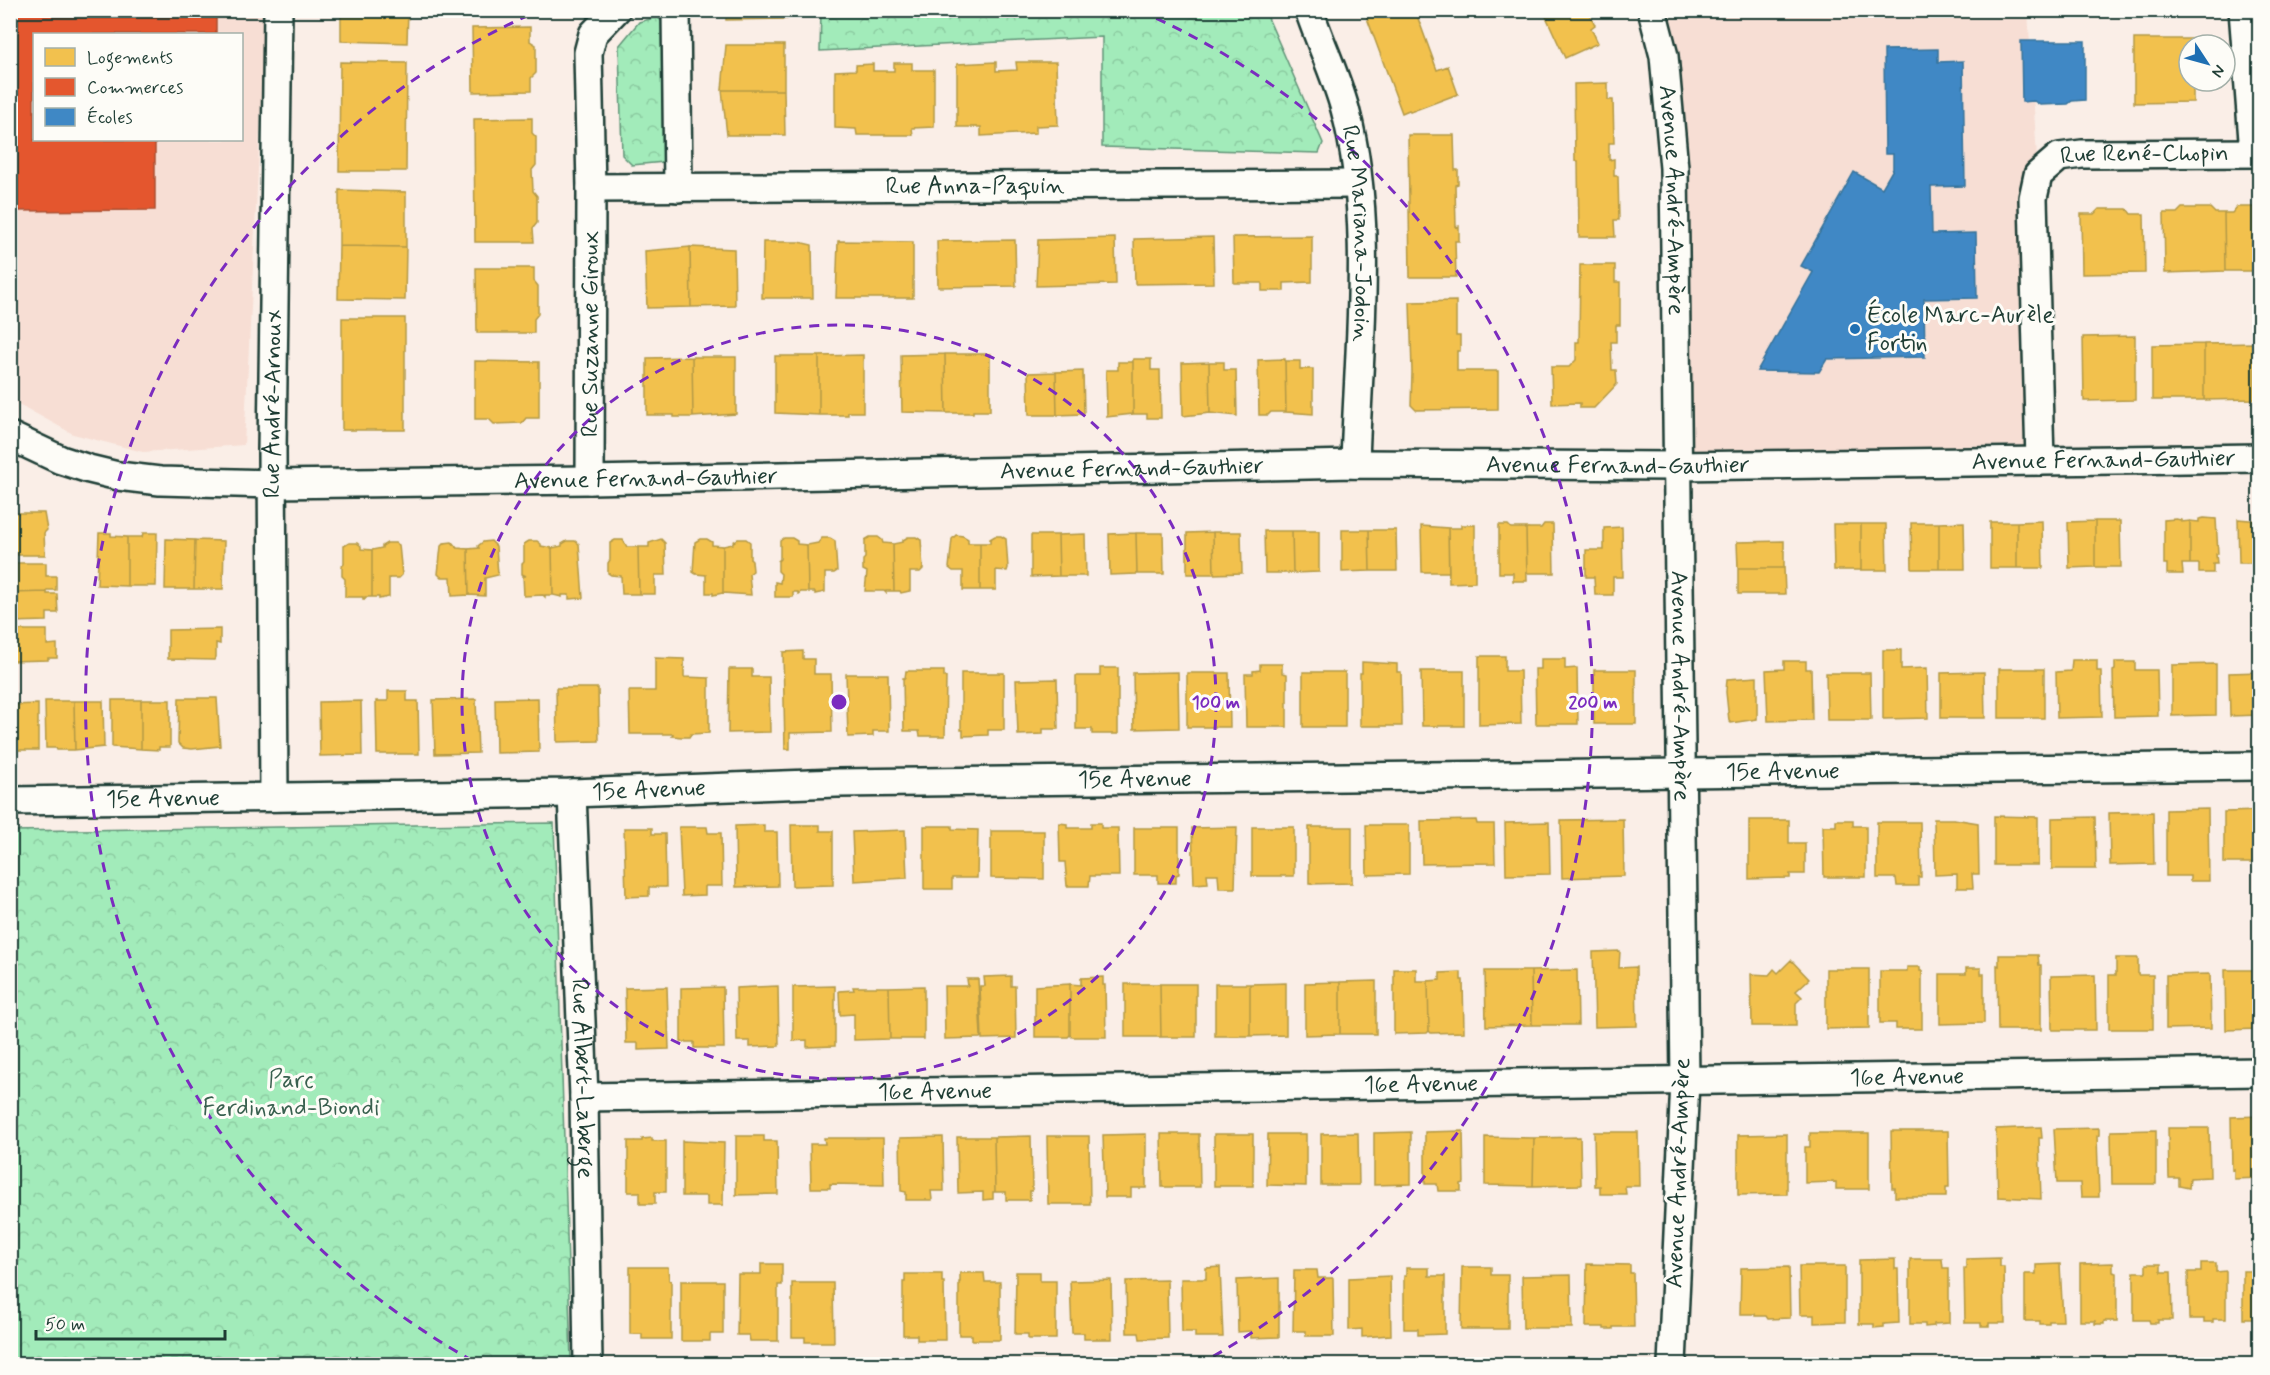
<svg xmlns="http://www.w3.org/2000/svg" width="2270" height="1375" font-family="Mynerve,sans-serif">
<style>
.built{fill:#f7ded4;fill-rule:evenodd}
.forest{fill:url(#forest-crowns);stroke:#609477;stroke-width:1.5}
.homes{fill:#f2c14e;stroke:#b39946;stroke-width:1.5}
.shops{fill:#e4572e;stroke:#a94f30;stroke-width:1.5}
.schools{fill:#3f88c5;stroke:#35729a;stroke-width:1.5}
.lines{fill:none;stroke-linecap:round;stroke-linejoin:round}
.minor-casing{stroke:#1f3d34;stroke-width:32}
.minor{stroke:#fdfcf7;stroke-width:27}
.ring{fill:none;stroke:#7b2cbf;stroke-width:3;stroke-dasharray:10 8}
.poi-dot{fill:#1f6fb2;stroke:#fdfcf7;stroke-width:2}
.labels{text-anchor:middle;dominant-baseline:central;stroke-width:6;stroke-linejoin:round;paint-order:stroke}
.street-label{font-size:24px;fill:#1f3d34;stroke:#fdfcf7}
.poi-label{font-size:24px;fill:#1f3d34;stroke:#fdfcf7;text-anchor:start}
.park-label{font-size:24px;fill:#39604f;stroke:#fdfcf7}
.centre{fill:#7b2cbf;stroke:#fdfcf7;stroke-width:3}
.ring-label{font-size:18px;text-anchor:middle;font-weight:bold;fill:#7b2cbf;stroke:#fdfcf7;stroke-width:6;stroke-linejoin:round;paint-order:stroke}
</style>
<defs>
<pattern id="forest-crowns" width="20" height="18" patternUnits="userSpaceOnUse" patternTransform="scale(1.5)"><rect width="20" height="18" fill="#a2ebba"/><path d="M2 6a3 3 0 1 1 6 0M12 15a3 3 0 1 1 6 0" fill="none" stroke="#8bcaa0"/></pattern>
</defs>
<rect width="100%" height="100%" fill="#faeee7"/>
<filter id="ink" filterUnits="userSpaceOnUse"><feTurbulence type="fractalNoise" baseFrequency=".0167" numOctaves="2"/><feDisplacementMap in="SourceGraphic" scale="12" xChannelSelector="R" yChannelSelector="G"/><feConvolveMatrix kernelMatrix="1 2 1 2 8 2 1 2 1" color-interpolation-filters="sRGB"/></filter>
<g filter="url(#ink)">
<path class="built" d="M10,11h256l-22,434 -101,7 -70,-18 -62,-34zM34,34h208v106h-208z
M1652,11h376l10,164 2,286 -364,5 -2,-298z"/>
<path class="forest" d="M821,11h444l58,132 -4,10 -217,-6v-110l-282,14z
M657,17l9,8 -2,137 -32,3 -10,-10 -3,-109 20,-24z
M554,823l17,537 -560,1v-530z"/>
<path class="homes" d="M341,10h67l-1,33 -66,-2z
M726,10h61v9l-61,1z
M1364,10h51l22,60 11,-4 10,28 -48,18 -1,-2 -7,3z
M1543,10h45l7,15 -4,3 7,15 -33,15z
M530,27v14l6,4v28l-5,5v13l-58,1 -1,-64z
M2134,39h59v6h-4v36h9v5l-5,4v12l-59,1z
M726,45h58v45h-62z
M340,62l67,1 -1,108h-67z
M996,62v9l21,-1 -1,-8h40l2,63 -22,1v7l-55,3v-9h-24v-63z
M894,63h18v7h22v57l-22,1 1,7h-56l-1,-6 -21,-1v-57l21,-1v-5l17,-1v7h21z
M1608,83v17h5l1,43h-5v17l5,-1v17h4l1,44h-5l1,17h-36l-1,-76h-3l-1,-77z
M722,90h62l1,45h-58z
M532,118v15l4,4v28l-4,5 1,21 4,5v27l-4,5 1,14h-59l-1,-123z
M1408,135h46l1,35h3v14l-3,1 1,42 3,-1v15h-4l1,36h-46z
M339,190l67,2v55l-67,-1z
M2237,207h23v64h-35l-1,-58h8z
M2182,208h28l5,5h9l1,58 -60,2 -1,-60h13z
M2099,209h28l4,5h13l1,59 -63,1 -1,-60h13z
M1312,236v46l-28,1v8h-22v-8h-28l-1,-46z
M1213,237l1,46 -79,1 -1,-45z
M1115,238l1,46 -80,2 2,-46z
M1015,240l1,46 -78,1 -1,-46z
M838,241l75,1v56h-77z
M763,242h36l13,3 1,53h-51z
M339,246l67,1 -1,53 -67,-1z
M690,247l1,60 -44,1 -2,-57z
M690,247l44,2 1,57 -44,1z
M1580,265h35v17h5v43h-4v17h-5l1,28h4l1,14 -23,24h-14v-5l-28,1 -1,-37h18l7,-7v-18h3z
M476,268h58v13l4,5v28l-4,5v14h-57z
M1456,301v35h4v15h-3v20h41v38l-82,1 -5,-5 1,-33 -2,-70z
M342,318h63v112h-63z
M2135,336v64l-51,1 -1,-64z
M2255,343v56l-51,1v-56z
M2204,344v56h-52v-55z
M945,354h45v57h-17v2h-27z
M945,354l1,59 -44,-1 -1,-57z
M863,355v57h-15v3h-29v-59z
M775,356h44v59l-44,-2z
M692,357h44v57l-43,3z
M692,357l1,60h-19v-2h-27v-57z
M1133,359h18v11h9l1,48h-14v-4h-14z
M1285,359l1,53h-15l-3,3h-9l-1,-55z
M475,361l64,1v56h-13l-4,5 -28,1 -5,-5h-14z
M1285,361h15v8h13v45l-27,-2z
M1118,362h15v52l-26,3 -1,-47h12z
M1209,362l1,51 -27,3 -1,-53z
M1209,362h15v8h12l1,46 -27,-3z
M1083,371l1,43 -27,1 -1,-43z
M1056,372l1,43h-28l-1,-42z
M10,513h34l3,17 -3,3 1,22h-35z
M2204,518l12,1 2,35h-2l1,10h-4v9h-14v-9h-9v-43l9,1v-3z
M2176,519l5,1v2l9,-1v43h-8l1,10h-16v-10h-3v-44z
M2238,519l22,2v42h-21z
M2042,521l1,47h-26v-46z
M2095,521v46l-26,1 -1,-46z
M2095,521h25l1,46h-26z
M1964,522l1,47h-26v-46z
M1990,522h27v46h-27z
M1911,523h28v46h-27z
M1544,524h9l1,49h-27l-1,-45h15z
M1833,524h28v46h-27z
M1861,524h25l1,46h-26z
M1461,525h14v57l-26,1 -1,-55h13z
M1499,525h9l3,3h15l1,53h-14v-8h-14z
M1421,526l27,2 1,44h-27z
M1622,527l1,50h-10v18h-18l-1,-18h-8v-27h18v-22z
M1342,530h27l1,41 -28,1z
M1369,530h27l1,41h-27z
M1264,531h28l1,42h-28z
M1292,531h27v41l-26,1z
M1213,532h28l1,41 -28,1z
M1213,532l1,42h-27v-41z
M99,533h12v3l16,1v49l-30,-1z
M143,533h14l-1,53h-29v-49h15z
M1136,533h27l1,41h-27z
M1136,533l1,41 -27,1 -1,-41z
M1085,534l1,42h-27l-1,-41z
M956,535l7,1 5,3v4h12v47h-17v-19h-10l-4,-3 3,-29z
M1031,535h27l1,41 -28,1z
M995,536h6l5,3 2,29 -1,3 -11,-1v20h-16v-47h10v-4z
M870,537h8l4,3 1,3 10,1 1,47h-8v2l-2,-2h-19l2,-19 -4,-2v-10l2,-2v-18z
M908,537h8l5,3 2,29 -3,3h-10v19l-9,2 -1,-2h-6l-1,-47 10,-2v-2z
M784,538h8l5,3v3l10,1 1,47h-7l-3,2v-2h-5v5h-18v-15l5,1 1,-9 -3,-3v-10l2,-2v-18z
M822,538h8l5,3 2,30 -3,2h-9v19l-10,2v-2h-7l-1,-47 11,-2z
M166,539l29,1 -1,49h-29z
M661,539l4,4 1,32h-11v19h-16l-1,-47h11v-4z
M700,539h7l5,3v3l11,1v47l-10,2v-2h-7v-18l-10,-1 -3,-2 2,-30z
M738,539h8l4,3v17l2,2 1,10 -4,3 2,21 -28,-2v-47l10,-2v-2z
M195,540l29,1 -1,48h-29z
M615,540h8l4,7h11l1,47h-17l-1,-18 -10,-1 -3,-2v-10l2,-3v-17z
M491,541l5,5 2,29 -13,3v18l-16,-1 -1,-46 11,-1 -1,-2 5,-4z
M529,541h8l4,3v2l11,2 1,47h-8v2l-2,-2 -19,1 -1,-20h3l-4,-2v-10l2,-2v-18z
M567,541h8l4,3 4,54 -14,1v-4h-7v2l-9,-2 -1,-47 10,-2v-2z
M1784,541v27h-46l-1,-26z
M452,542l5,6 11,1 1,46 -17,1 -1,-19h-10l-3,-3 3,-28 3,-3z
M349,543h8l4,3v3l11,1v47h-7v2h-2v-2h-18v-18l-3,-3v-10l2,-2v-18z
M387,543h8l4,2 3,30 -3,3h-10v19l-10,2v-2h-7v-47l10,-2v-2z
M10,563h36v13h10v14h-9v2l-37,1z
M1738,568h46l1,26h-47z
M47,592v2h10l1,19h-11v8l-37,1v-29z
M220,629v15l-4,-1v14l-2,3 -46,-1v-29z
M10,630h37v15l10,-1v14h-9v2l-38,1z
M1883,650h18v19l26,-1 1,50 -45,1z
M803,651v8h11v15h17l1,58 -42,1v16h-5l-2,-97z
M1479,656h26v15h15l1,53 -42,1z
M655,658l29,1v18l25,1v55l-18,1 -2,3h-7l-10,-1 1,-2h-43l-1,-43h26z
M1541,659h24v10l12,-1 1,56h-42l-1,-55h6z
M2072,660h25v11h4l1,46 -45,1 -1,-46 15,-1z
M1784,661h22v8h5l1,51 -44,1 -2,-51 18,-1z
M1362,662l35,2v8h4l1,54h-42v-53h2z
M2115,662h20v8h22l1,46 -44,1 -1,-46 2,-1z
M1260,664h22v9l5,1v53h-41l-1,-53h8v-3l7,-1z
M2216,664v51l-44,1v-51z
M1100,668h18v66h-26v-5h-16v-53h24z
M729,669h23v8h17l1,55 -42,1z
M1999,669h45v49h-45z
M1594,670h42v54h-42z
M906,671h38v6h2l-1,59h-25l-1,-5h-15l-1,-53h2z
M1421,671h43v55h-42z
M1178,672l1,56 -45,1 -1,-56z
M1303,672h42v55h-42z
M1984,672l1,46h-44v-45z
M2260,672v43l-30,1 -1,-43z
M961,673h43v57h-16v5l-25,1v-6h-2z
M1187,673h42l1,54h-43z
M1826,673h44l1,47h-44z
M846,674h42l1,57h-16v5l-25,1z
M1757,677v42l-26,4 -2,-2 -3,-29 1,-13z
M1057,679l1,50h-15v5l-25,1 -2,-55z
M556,688h42l1,53 -42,1z
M388,691h19v10h11l1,53h-42l-1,-53h12z
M179,698h38l3,48 -28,3 -9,-1 -5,-5z
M538,698l1,54 -43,1 -1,-54z
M476,699l2,54 -43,1 -2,-54z
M112,700h29v49l-29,-2z
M141,700h29v47h-11v3l-18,-1z
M45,701h29l1,49h-18l-1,-2h-10z
M74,701h29l1,46 -29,3z
M361,701l1,54 -42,1 -1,-54z
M38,704v46h-25l-3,3v-48z
M2208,809l1,72h-19v-5h-24v-66z
M2260,811v52h-36v-51z
M2153,812l1,52 -44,1 -1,-52z
M1994,816l44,1v48h-44z
M2095,817l1,52h-44v-51z
M1623,819l1,57 -62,2 -1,-58z
M1934,819h20l24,4 1,51h-7l1,14h-16v-14l-22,1z
M1476,820l1,4h17l1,39 -73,1 -1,-43z
M1749,820h40v23h16v31h-15v4l-41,1z
M1836,820h17v6h13v51h-42l-1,-51h13z
M1549,822l1,52 -44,1 -1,-52z
M1877,822h43l1,55h-3v9h-21l-1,-8h-19z
M1059,823l8,1v4h24v-5h10v5h17l1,48h-29l-1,10h-22l-2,-24h-5z
M764,825v7h13l1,54 -42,1 -1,-61z
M791,825h29v6h13v54l-41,1z
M1366,825h43v49l-42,1z
M924,826h28v3l26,1 -1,48h-25v11h-28z
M679,827h28l1,6h13l1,53h-17v9l-23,1z
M1237,827l-2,61h-16l-1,-14h-11l1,9 -14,1 -2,-56z
M1252,827h42v49h-42z
M1309,827h43v56l-43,1z
M624,828h28v6h13l1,53h-17v9l-23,1z
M1134,828h45v46l-3,1v8h-18v-8h-24z
M905,830l2,48 -53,3 -2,-49z
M991,831h53v48l-53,-1z
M1620,951l-1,17 17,-1 1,59 -42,1 -2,-75z
M1999,955h39l1,10h2v65h-43l-1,-65 2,1z
M2116,958h22v17h15v54h-44v-54h7z
M1791,960l18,19 -13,12 6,6 -6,6v23h-44l-1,-52 18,1 5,-6 4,4z
M1907,967h13v4h2v58h-26v-6h-16v-52h27z
M1966,968h15v6h3v49l-44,1v-50h26z
M1394,969h22v12h12l1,50 -2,2 -33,1z
M1826,969h43v59l-43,1z
M1577,970l1,55h-46l-1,-54z
M2225,970h35v59l-34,1z
M1485,971h46l1,54 -46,1z
M1461,972v8h2l1,52 -33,1 -2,-2 -1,-50 12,-1v-7z
M2210,974l1,54 -45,1v-54z
M2095,975l1,55h-44l-1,-54z
M1011,976v10h4l1,52 -34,1 -2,-53h5l-1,-9z
M1103,977v8h2l1,52h-34l-2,-2v-51l11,1v-7z
M967,979h11l3,57 -1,2 -35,1 -1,-53h24z
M1376,981v53h-36v-52z
M1340,982v52l-35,1v-52z
M1286,983v52l-36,1v-52z
M1070,984v51l-2,2h-33v-51z
M1125,984h35l1,53h-36z
M1160,984h36v53h-35z
M1215,984h35v52h-35z
M778,986l1,60 -29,1v-6h-13l-1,-53z
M835,986v60l-28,1v-7l-14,1v-54z
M924,986v53h-34l-1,-52z
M667,987l2,62 -31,1v-7h-12l-1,-55z
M723,987l1,61h-30v-6h-13v-54z
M853,987h36l1,52 -36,1v-26l-14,1 -1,-24 15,-1z
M2260,1116v62l-26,1v-10l-2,1 -1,-53z
M2041,1127l1,11h-3l2,61 -43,-2 -2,-68z
M2099,1128v7l-2,1 2,61h-18l-1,-14h-23l-3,-54z
M2168,1128h41l1,49 -20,1 -1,10 -10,-2v-8h-10z
M2156,1130v54h-44l-1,-53z
M1463,1131l1,52 -3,1v7h-23l-1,-7h-12v-52z
M1891,1131h57l1,56h-3v10h-51v-9h-3z
M1411,1132v52l-37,1v-52z
M1594,1132h44l1,54h-14l1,8h-26v-8h-5z
M1358,1133l1,52h-38v-51z
M1810,1133h59v56h-33v-7l-31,1v-36h5z
M1146,1134v54h-15v9h-26l-2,-62z
M1161,1134h38l1,53h-38z
M1214,1134h39v52h-39z
M1268,1134h38v52l-39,-1z
M1787,1134v60l-49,1v-60z
M736,1136h28v5h13l1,53 -42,1z
M1031,1136l1,55h-2v9h-24v-8h-11l-1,-55z
M1047,1136h42l1,68h-42z
M943,1137l1,54h-13l1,9h-26v-8l-5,-1 -1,-53z
M957,1137h37l1,55h-2v7l-10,1v-8l-25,1z
M1485,1137l49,1 -1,48 -48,-1z
M1580,1137l1,48 -48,1 1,-48z
M652,1138v3h14v51h-11v12h-15v-12h-12v-51h14v-2z
M824,1138h59l1,47 -54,-1v4h-19l-1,-44h15z
M682,1141l42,2 -1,62h-16v-9h-25z
M2000,1258v9h4l1,56h-16v3h-8v-3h-16l-1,-55h2v-9z
M1895,1259v10h3l1,54 -15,1v3l-10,1v-4h-15v-64z
M1910,1259h32l1,9h6v55l-15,1v2l-9,1v-3h-15z
M2113,1263v9l4,1v48h-13v3h-9v-3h-15v-57z
M2201,1263h15v9l10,-1v48h-13v3h-9v-3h-15l-1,-47h13z
M2255,1263h5v59l-2,-3h-15v-48h12z
M761,1264h21v21h-4v56h-28l-1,-6h-12l1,-61h23z
M1587,1264l43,1v8h3l1,54h-21v2h-9v-2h-18z
M2060,1264l3,57h-14v3h-9v-3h-15v-47h11v-9z
M2146,1264h15v8h10l1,48h-14v3h-8l-1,-3h-15v-48h12z
M1799,1266h46v56l-31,1v-8h-14z
M630,1267h38l1,13 2,1v58h-29v-5h-12z
M1220,1267l3,70h-28v-5h-13l-1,-53h25v-11z
M1462,1267h29v8h17v54h-47z
M1789,1267l1,51 -22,1 -2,-3h-11v-2h-15l1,-46z
M1406,1268h23v8h16v58l-27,1v-6h-14v-53h2z
M1294,1270h23l1,8h15l1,58h-28v-5h-13z
M1016,1272h24v9h16v58h-28v-5h-13z
M960,1273h24l1,9h15v58h-28v-5h-13v-53h1z
M905,1274h37v8h2l1,58h-28v-5h-14v-53h2z
M1571,1275l1,53h-49l-1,-52z
M1390,1276l1,59 -29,2v-8l-13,1v-52z
M1279,1278v59l-28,1v-7l-13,1 -1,-52z
M1111,1280l1,59h-28v-6h-12l-2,-52z
M1167,1280l1,58 -28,1 -1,-6h-12l-1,-52z
M681,1281h42v53h-13v7h-29z
M792,1283h41l1,59h-29v-5h-13z"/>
<path class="shops" d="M10,10h206v24h-182v106h121v70l-145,1z"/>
<path class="schools" d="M2021,41h64v59l-13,1 -4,3 -28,1 -6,-4 -12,1z
M1938,49v13l25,-1 2,125 -34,1 1,47 44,-1 1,65 -53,1 1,58 -98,2 -8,13 -62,-1 56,-99 -12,-6 53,-94 28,16 11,-19v-15h-8l-1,-104z"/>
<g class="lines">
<defs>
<g id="minor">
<path d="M676,10l2,178"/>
<path id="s1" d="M1309,10c11,33 27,66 36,99 30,111 13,241 10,355"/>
<path id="s2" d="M1652,10l12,46 10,112 11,913 -13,283"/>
<path d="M2243,10l11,143"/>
<path id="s3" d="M591,188l767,-4"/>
<path id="s4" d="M10,436l51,24 28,9 29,7 42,5 112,3 318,-4 765,-16 321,2 584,-8"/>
<path id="s5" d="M2040,461l-7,-263 5,-23 21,-18 23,-3 178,-1"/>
<path id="s6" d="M590,480l1,-292 -3,-135 5,-19 23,-24"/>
<path id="s7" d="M572,793l12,304 4,267"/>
<path id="s8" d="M274,797l-2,-346 6,-441"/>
<path id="s9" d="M10,801l562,-8 265,-10 1423,-17"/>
<path id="s10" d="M584,1097l1676,-25"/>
</g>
</defs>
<use href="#minor" class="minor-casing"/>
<use href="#minor" class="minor"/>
</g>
</g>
<g class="ring">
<circle cx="839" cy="702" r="377"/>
<path d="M473 1361A754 754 0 0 1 538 11M1140 11A754 754 0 0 1 1205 1361"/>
</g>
<circle class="poi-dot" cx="1855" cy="329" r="6"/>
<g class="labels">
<g class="street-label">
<text stroke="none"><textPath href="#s5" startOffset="400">Rue René-Chopin</textPath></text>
<text stroke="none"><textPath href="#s3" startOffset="384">Rue Anna-Paquin</textPath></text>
<text stroke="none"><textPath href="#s2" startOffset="192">Avenue André-Ampère</textPath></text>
<text stroke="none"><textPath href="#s1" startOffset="231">Rue Mariana-Jodoin</textPath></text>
<text stroke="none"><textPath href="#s6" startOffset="146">Rue Suzanne Giroux</textPath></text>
<text stroke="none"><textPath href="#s8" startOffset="393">Rue André-Arnoux</textPath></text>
<text stroke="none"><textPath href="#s4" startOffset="2102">Avenue Fernand-Gauthier</textPath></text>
<text stroke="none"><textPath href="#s4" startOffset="1616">Avenue Fernand-Gauthier</textPath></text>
<text stroke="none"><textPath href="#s4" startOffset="1130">Avenue Fernand-Gauthier</textPath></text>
<text stroke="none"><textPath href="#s4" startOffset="644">Avenue Fernand-Gauthier</textPath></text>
<text stroke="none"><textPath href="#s2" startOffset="678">Avenue André-Ampère</textPath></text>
<text stroke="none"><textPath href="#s9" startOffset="1773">15e Avenue</textPath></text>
<text stroke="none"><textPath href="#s9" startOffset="1125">15e Avenue</textPath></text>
<text stroke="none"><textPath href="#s9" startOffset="639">15e Avenue</textPath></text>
<text stroke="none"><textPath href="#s9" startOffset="153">15e Avenue</textPath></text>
<text stroke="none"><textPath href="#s10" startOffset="1323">16e Avenue</textPath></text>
<text stroke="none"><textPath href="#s7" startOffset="286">Rue Albert-Laberge</textPath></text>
<text stroke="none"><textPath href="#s10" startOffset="837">16e Avenue</textPath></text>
<text stroke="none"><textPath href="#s10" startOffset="351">16e Avenue</textPath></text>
<text transform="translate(1679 1173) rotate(-88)">Avenue André-Ampère</text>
</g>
<g class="poi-label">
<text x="1867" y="315">École Marc-Aurèle<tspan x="1867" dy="28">Fortin</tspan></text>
</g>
<g class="park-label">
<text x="291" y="1080">Parc<tspan x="291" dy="28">Ferdinand-Biondi</tspan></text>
</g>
</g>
<circle cx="839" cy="702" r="9" class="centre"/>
<g class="ring-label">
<text x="1216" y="708">100 m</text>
<text x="1593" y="708">200 m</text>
</g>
<rect width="2270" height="1375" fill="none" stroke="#fdfcf7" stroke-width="36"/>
<rect x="18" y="18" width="2234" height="1339" fill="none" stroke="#1f3d34" stroke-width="2" filter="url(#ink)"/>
<rect x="33" y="33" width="210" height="108" fill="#fdfcf7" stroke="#a4b0a9" stroke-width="1.5"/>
<rect x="45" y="48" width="30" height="18" fill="#f2c14e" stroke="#a4b0a9" stroke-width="1.5"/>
<text x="87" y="63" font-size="18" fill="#1f3d34">Logements</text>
<rect x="45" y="78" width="30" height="18" fill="#e4572e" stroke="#a4b0a9" stroke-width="1.5"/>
<text x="87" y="93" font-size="18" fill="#1f3d34">Commerces</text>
<rect x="45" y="108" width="30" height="18" fill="#3f88c5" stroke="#a4b0a9" stroke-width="1.5"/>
<text x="87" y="123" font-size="18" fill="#1f3d34">Écoles</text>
<g transform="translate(2207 63) rotate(126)"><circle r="28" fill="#fdfcf7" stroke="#a4b0a9" stroke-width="1.5"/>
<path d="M0-4.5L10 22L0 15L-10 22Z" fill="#1f6fb2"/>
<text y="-9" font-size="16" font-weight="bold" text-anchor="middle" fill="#1f3d34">N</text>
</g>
<path d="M36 1330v9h189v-9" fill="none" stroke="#1f3d34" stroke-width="3"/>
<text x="45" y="1330" font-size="18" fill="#1f3d34" stroke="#fdfcf7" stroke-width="4.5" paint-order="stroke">50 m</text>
</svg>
